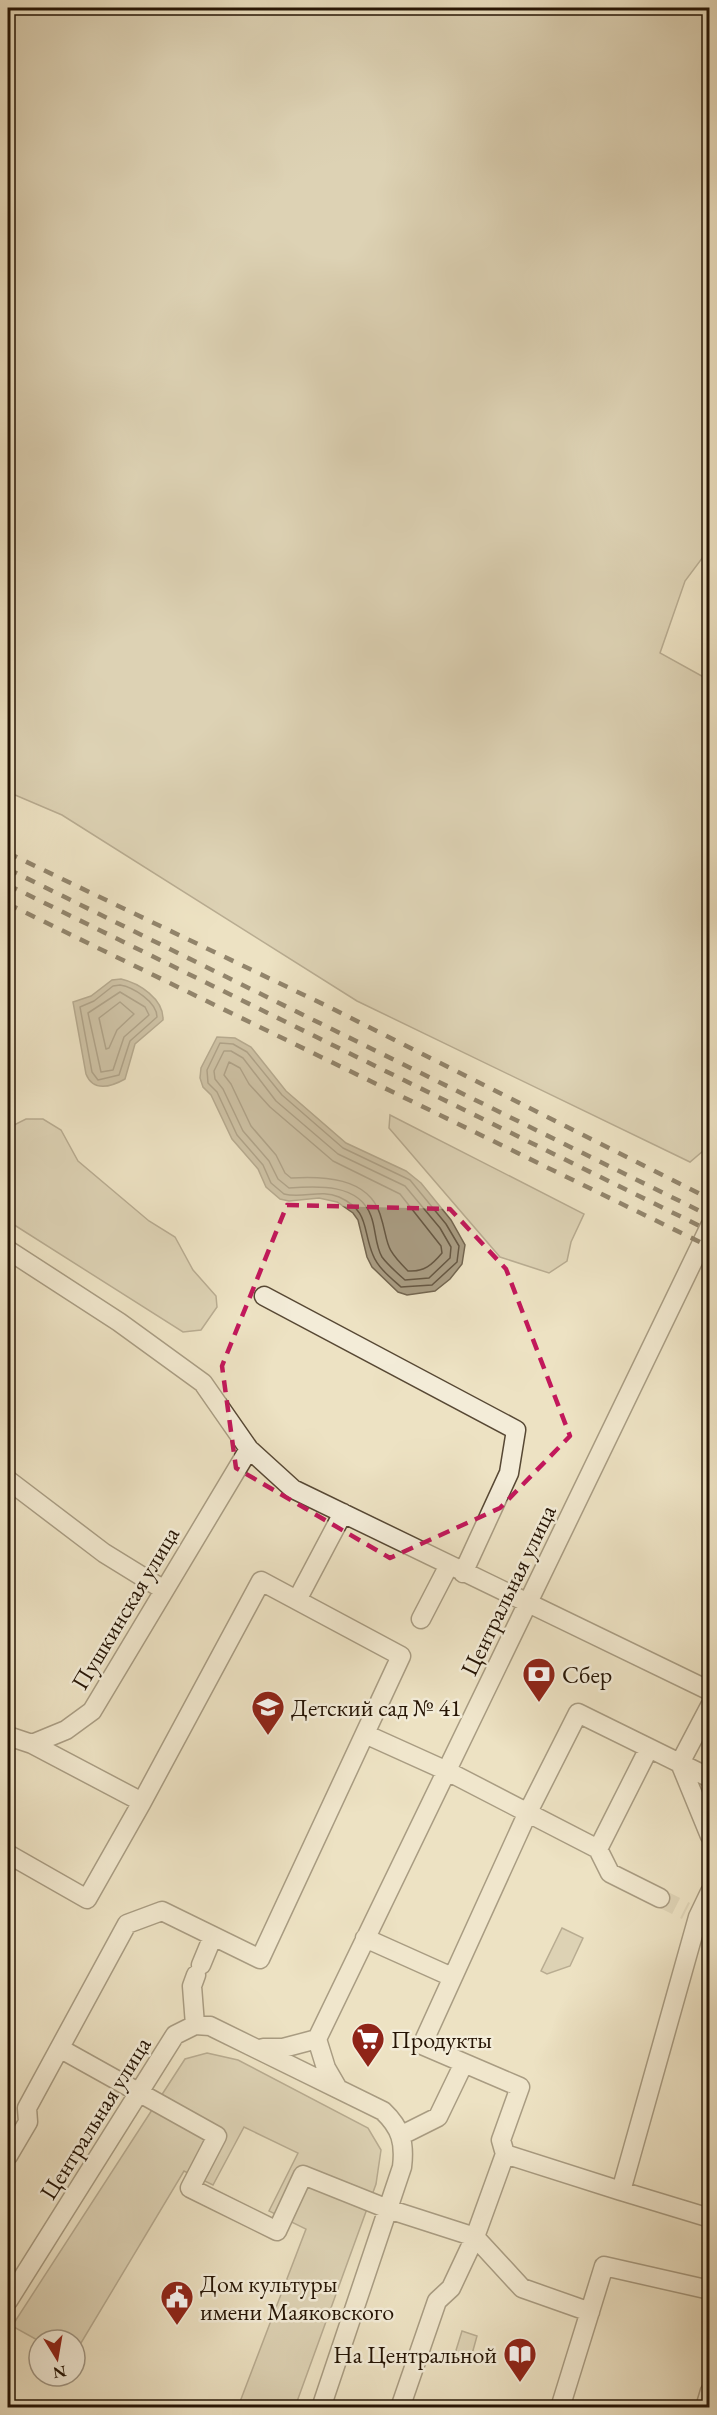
<svg xmlns="http://www.w3.org/2000/svg" width="717" height="2415" font-family="'EB Garamond',serif">
<style>
.green{fill:#cbbfa3;stroke:#786a54;stroke-width:1.5}
.water{fill:#a99c82;stroke:#746650;stroke-width:1.5}
.lines{fill:none;stroke-linecap:round;stroke-linejoin:round}
.shore{stroke:#675843;stroke-width:1.5}
.minor-tunnel{stroke:#cfc3a6;stroke-width:18;stroke-dasharray:18 9;stroke-linecap:butt}
.minor-casing{stroke:#574834;stroke-width:21}
.minor{stroke:#f3ecd8;stroke-width:18}
.rail{stroke:#251404;stroke-width:4.5;stroke-dasharray:10 10;stroke-linecap:butt}
.marked{fill:none;stroke:#c2185b;stroke-width:4.5;stroke-dasharray:12 8;stroke-linejoin:round}
.labels{text-anchor:middle;dominant-baseline:central;stroke-width:5;stroke-linejoin:round;paint-order:stroke}
.street-label{font-size:24px;fill:#251404;stroke:#f3ecd8}
.poi-label{font-size:24px;fill:#251404;stroke:#f3ecd8;text-anchor:start}
</style>
<rect width="100%" height="100%" fill="#ede2c3"/>
<filter id="stains"><feTurbulence type="fractalNoise" baseFrequency=".00333" numOctaves="4"/><feColorMatrix values="0 0 0 0 .2 0 0 0 0 .09 0 0 0 0 .02 0 0 0 .5 -.17"/></filter>
<radialGradient id="worn" r=".72"><stop offset=".6" stop-color="#630" stop-opacity="0"/><stop offset="1" stop-color="#630" stop-opacity=".3"/></radialGradient>
<path class="green" d="M8,8h701v541l-24,32 -25,72 49,27 1,465 -20,17 -333,-161 -295,-186 -54,-23z
M390,1115l194,99 -13,28 -4,19 -18,12 -49,-16 -111,-129z
M26,1119h17l18,11 17,31 71,60 26,16 18,33 23,26 1,11 -16,23 -18,2 -175,-111v-93z
M562,1928l21,10 -13,28 -23,8 -6,-3z
M207,2053l31,7 130,68 13,22 -5,34 -81,223h-57l68,-178 -37,-18 29,-58 -54,-26 -31,58 -29,-14 -109,182v-13l-36,1 -27,-15 173,-267z
M462,2331l15,5 -8,29 -16,-5z"/>
<path class="water" d="M121,979c18,4 43,20 42,41l-28,24 -10,35c-14,8 -32,13 -39,-5l-13,-72 18,-6 21,-16z
M217,1037l18,1 16,9 35,44 60,52 60,28 15,12 30,37 14,25 -3,19 -12,15 -15,12 -28,4 -9,-3 -26,-25 -5,-10 -9,-37 -5,-7 -16,-11 -18,-4 -30,3 -9,-2 -14,-12 -8,-18 -26,-30 -21,-44 -8,-8 -3,-9 1,-10z"/>
<g class="lines">
<path class="shore" d="M120,985c13,2 37,17 37,32l-27,24 -11,34 -21,5 -6,-8 -12,-65 14,-6 19,-15z
M120,992l25,15 4,8 -25,22 -11,33 -12,2 -13,-59z
M120,1002l14,12 -17,16 -8,18 -3,1 -7,-31z
M220,1043l13,1 14,8 35,43 61,53 67,32 36,44 13,22 -2,16 -25,23 -31,2c-10,-9 -23,-19 -28,-32 -11,-26 -3,-44 -34,-58 -18,-8 -37,2 -55,-3l-13,-11 -8,-18 -26,-30 -20,-43 -9,-9 -1,-13z
M224,1051h7l12,7 33,43 62,53 67,32 35,42 11,19 -1,11 -21,20 -24,2c-8,-7 -17,-15 -23,-23 -7,-12 -6,-28 -11,-41 -12,-33 -54,-30 -82,-28l-11,-9 -9,-18 -26,-30 -20,-42 -8,-10 -1,-8z
M229,1062l11,6 9,16 21,23 63,54 67,33 41,52 1,7c-10,12 -18,19 -34,18 -26,-26 -18,-26 -28,-57 -12,-37 -58,-38 -89,-36l-6,-5 -9,-18 -25,-29 -20,-42 -7,-9z"/>
<path class="minor-tunnel" d="M660,1898l26,13"/>
<defs>
<path id="minor" d="M8,1250l111,72 84,61 46,66 44,40 417,202
M264,1296l252,134 -7,43 -46,100
M8,1480l96,73 60,37
M297,1600l46,-87
M421,1619l28,-54
M710,1706l-30,57 30,73
M365,1734l82,37 151,78 12,24 50,25
M8,1736l24,8 34,-14 26,-19 157,-262
M598,1849l51,-101
M8,1854l79,45 55,-97
M710,1892l-12,25 -77,274 89,27
M365,1938l87,39
M201,1965l12,-29
M195,2025l-3,-39 4,-11
M263,2048h20l34,-9
M61,2049l156,87 -27,52 87,43 26,-56 85,34 87,28 47,51 68,24
M337,2087l-11,-19 -9,-29 393,-813
M402,2135l36,-18 26,-54
M505,2154l-4,-14 19,-53 -98,-42 106,-233 50,-99 132,65
M8,2156l20,-34 -1,-14 100,-184 35,-13 98,48 141,-303 -140,-75 -119,221 -110,-58
M8,2301l167,-266 20,-10 15,1 173,85c18,17 22,32 19,56l-81,241
M400,2408l37,-107 14,-13 24,-51 30,-83 116,37
M560,2408l44,-142 106,24
M705,2408l5,-17"/>
</defs>
<use href="#minor" class="minor-casing"/>
<use href="#minor" class="minor"/>
<path class="rail" d="M8,853l321,154 381,192
M8,869l702,347
M8,885l702,346
M8,904l702,343"/>
</g>
<path d="M0 0H717V2415H0ZM287,1205l163,4 56,60 64,167 -70,72 -110,50 -154,-90 -14,-102z" fill="#ede2c3" fill-opacity=".55" fill-rule="evenodd"/>
<path class="marked" d="M287,1205l163,4 56,60 64,167 -70,72 -110,50 -154,-90 -14,-102z"/>
<defs>
<symbol id="bank-pin" viewBox="-11 -11 22 30"><path d="M0 17L-7.5 6A9.5 9.5 0 1 1 7.5 6Z" fill="#8f2418" stroke="#f3ecd8"/><path d="M-6-4H6V4H-6ZM0-2.3a2.3 2.3 0 1 0 0 4.6a2.3 2.3 0 1 0 0-4.6Z" fill="#fff"/></symbol>
<symbol id="school-pin" viewBox="-11 -11 22 30"><path d="M0 17L-7.5 6A9.5 9.5 0 1 1 7.5 6Z" fill="#8f2418" stroke="#f3ecd8"/><path d="M0-5L7-2L0 1L-7-2ZM-4 1L0 2.5L4 1V4Q0 6-4 4Z" fill="#fff"/></symbol>
<symbol id="supermarket-pin" viewBox="-11 -11 22 30"><path d="M0 17L-7.5 6A9.5 9.5 0 1 1 7.5 6Z" fill="#8f2418" stroke="#f3ecd8"/><path d="M-6-5.5h2.5l.6 2H6L4.5 2H-2.5L-4.4-4H-6ZM-1.5 3.2a1.3 1.3 0 1 0 .1 0ZM3 3.2a1.3 1.3 0 1 0 .1 0Z" fill="#fff"/></symbol>
<symbol id="civic-pin" viewBox="-11 -11 22 30"><path d="M0 17L-7.5 6A9.5 9.5 0 1 1 7.5 6Z" fill="#8f2418" stroke="#f3ecd8"/><path d="M-.6-6.5H3V-4.5H.6V-3L4-1V1h2V6H-6V1h2V-1L-.6-3ZM-1.2 2.5V6h2.4V2.5Z" fill="#fff"/></symbol>
<symbol id="library-pin" viewBox="-11 -11 22 30"><path d="M0 17L-7.5 6A9.5 9.5 0 1 1 7.5 6Z" fill="#8f2418" stroke="#f3ecd8"/><path d="M-6-4Q-3-5.5-.7-3.5V5Q-3 3-6 4ZM6-4Q3-5.5 .7-3.5V5Q3 3 6 4Z" fill="#fff"/></symbol>
</defs>
<g fill-rule="evenodd">
<use href="#bank-pin" x="520" y="1655" width="38" height="52"/>
<use href="#school-pin" x="249" y="1688" width="38" height="52"/>
<use href="#supermarket-pin" x="349" y="2020" width="38" height="52"/>
<use href="#civic-pin" x="158" y="2278" width="38" height="52"/>
<use href="#library-pin" x="501" y="2335" width="38" height="52"/>
</g>
<g class="labels">
<g class="street-label">
<text transform="translate(508 1590) rotate(-64)">Центральная улица</text>
<text transform="translate(125 1608) rotate(-59)">Пушкинская улица</text>
<text transform="translate(95 2118) rotate(-58)">Центральная улица</text>
</g>
<g class="poi-label">
<text x="562" y="1674">Сбер</text>
<text x="291" y="1707">Детский сад № 41</text>
<text x="391" y="2039">Продукты</text>
<text x="200" y="2283">Дом культуры<tspan x="200" dy="28">имени Маяковского</tspan></text>
<text x="497" y="2354" text-anchor="end">На Центральной</text>
</g>
</g>
<rect width="717" height="2415" fill="none" stroke="#ede2c3" stroke-width="30"/>
<rect x="9" y="9" width="699" height="2397" fill="none" stroke="#251404" stroke-width="3"/>
<rect x="15" y="15" width="687" height="2385" fill="none" stroke="#251404" stroke-width="1.5"/>
<g transform="translate(57 2358) rotate(169)"><circle r="28" fill="#f3ecd8" stroke="#a19683" stroke-width="1.5"/>
<path d="M0-4.5L10 22L0 15L-10 22Z" fill="#8f2418"/>
<text y="-9" font-size="16" font-weight="bold" text-anchor="middle" fill="#251404">N</text>
</g>
<rect width="100%" height="100%" filter="url(#stains)"/>
<rect width="100%" height="100%" fill="url(#worn)"/>
</svg>
